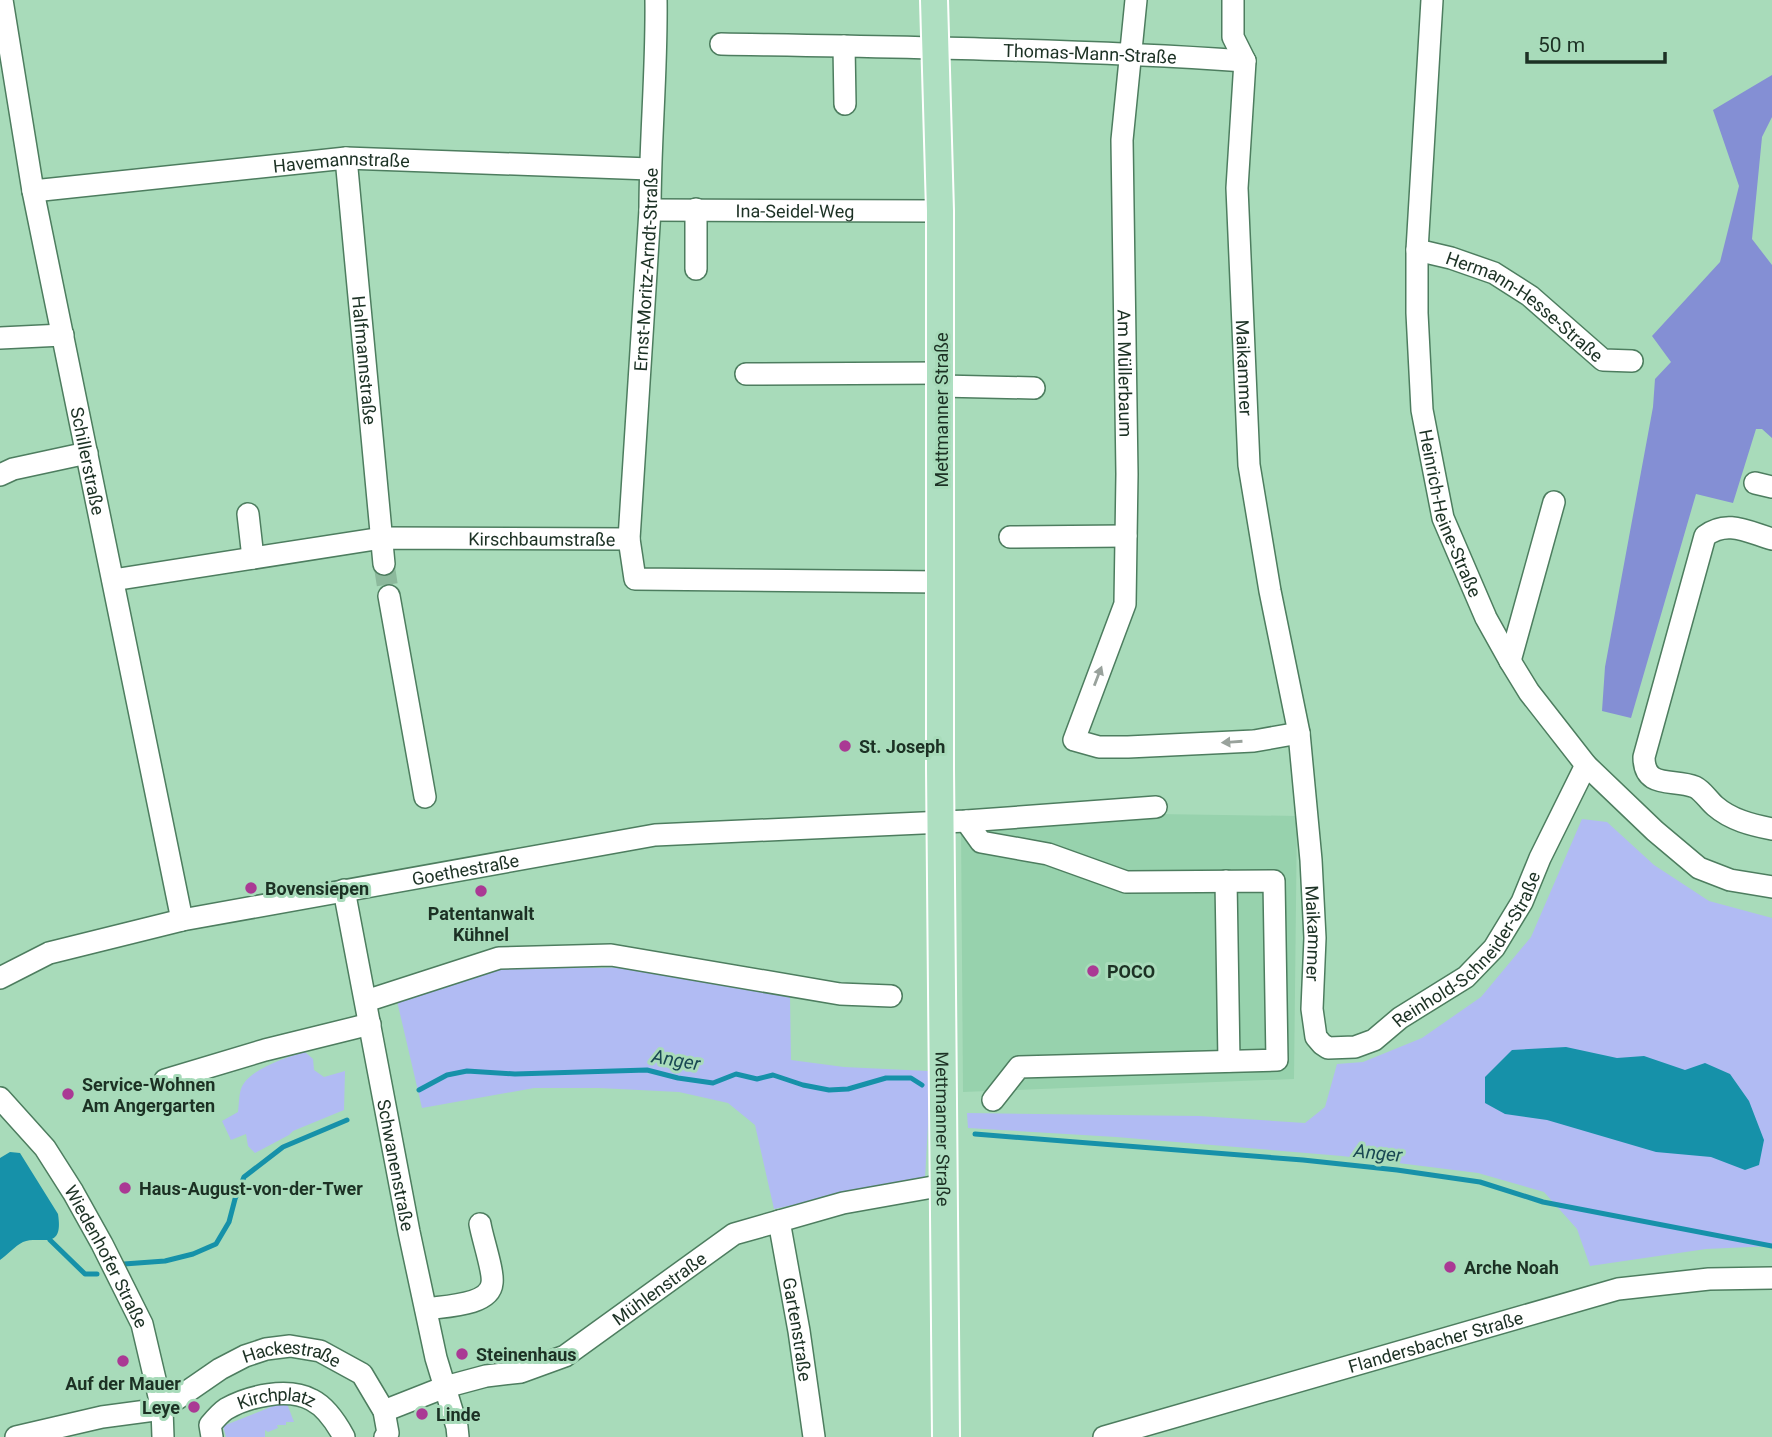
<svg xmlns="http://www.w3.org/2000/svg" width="1772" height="1437" font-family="Roboto,sans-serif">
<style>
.built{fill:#97d2ad}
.green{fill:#b1bbf3}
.forest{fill:#848fd4}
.water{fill:#1691a9}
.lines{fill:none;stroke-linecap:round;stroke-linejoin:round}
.stream{stroke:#1691a9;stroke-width:5}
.minor-tunnel{stroke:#8cb99c;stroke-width:21;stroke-dasharray:21 10;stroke-linecap:butt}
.minor-casing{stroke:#4d7d5f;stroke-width:24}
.major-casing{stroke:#fff;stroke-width:30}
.minor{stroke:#fff;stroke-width:21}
.major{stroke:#aedfc1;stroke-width:26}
.oneway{fill:#99a29c}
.poi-dot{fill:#aa3994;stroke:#a8dbba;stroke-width:2.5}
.labels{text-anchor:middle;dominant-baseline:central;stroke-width:6;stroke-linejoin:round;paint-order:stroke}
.street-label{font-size:18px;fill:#1c3124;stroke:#a8dbba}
.poi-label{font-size:18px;font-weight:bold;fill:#1c3124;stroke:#a8dbba;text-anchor:start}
.water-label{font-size:19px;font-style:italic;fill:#184752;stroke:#a8dbba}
</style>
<rect width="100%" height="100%" fill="#a8dbba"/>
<path class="built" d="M1157,814l140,2 -3,263 -331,13 -2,-265z"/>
<path class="green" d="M1582,819l25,3 47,43 55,36 63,17v328l-66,3 -116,17 -13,-37 -33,-37 -66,-19 -136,-17 -226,-19 -148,-9 -1,-15 232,3 106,7 20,-16 12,-43 26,-2 59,-24 59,-41 50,-60z
M514,966l85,2 29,-1 162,30 1,63 53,7 84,4v54l-3,53 -151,31 -19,-84 -27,-22 -49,-11 -80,-4h-65l-112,20 -25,-107 83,-27z
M305,1052l8,7 1,11 10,7 21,-6 -1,39 -51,21 -4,4 -34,18 -7,-7 -2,-12 -15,6 -9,-19 16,-9c1,-8 1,-17 3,-23 6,-19 46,-32 64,-37z
M286,1401l8,21h-8v3h-9l1,3 -10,4 -3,-2v7h-39l-3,-11z"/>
<path class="forest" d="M1772,75v42l-10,20 -10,102 20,26v173l-10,-9h-6l-23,74 -37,-9 -65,224 -29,-7 3,-44 48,-260 2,-28 16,-17 -19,-26 68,-74 19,-76 -26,-76z"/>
<path class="water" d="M1566,1047l51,11 27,-2 41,14 20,-7 25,11 19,27 15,39 -5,25 -14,5 -34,-13 -55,-5 -109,-32 -42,-6 -20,-11v-26l27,-27z
M10,1152l10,1 38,61c6,38 -18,21 -35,28 -8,4 -16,13 -23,18v-102z"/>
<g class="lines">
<path class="stream" d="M419,1090l28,-15 20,-4 48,3 132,-4 31,8 35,5 23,-9 21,5 16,-4 30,10 26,5 19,-1 38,-11h25l11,7
M975,1134l328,26 94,10 83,12 63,20 229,44
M50,1240l35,34h12
M124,1264l41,-3 28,-7 23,-10 13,-22 6,-23 9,-22 39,-30 64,-27"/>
<path class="minor-tunnel" d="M384,564l5,32"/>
<defs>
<g id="minor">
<path id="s1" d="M2,0l31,191 149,729"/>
<path id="s2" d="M1136,0l-14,140 5,334 -2,130 -51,136 25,7h29l126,-6 45,-8"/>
<path id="s3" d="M1233,0v37l12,24 -8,127 12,277 21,126 29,142 12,127 4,78 -3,71 4,28 6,7 6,4 27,-1 19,-7 26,-22 66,-41 28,-29 28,-46 18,-44 46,-93"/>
<path id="s4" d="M1432,0l-15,250v63l5,97 21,108 43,100 24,43 19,31 57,73 69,66 44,37 31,12 42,7"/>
<path id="s5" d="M721,44c175,3 349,5 524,17"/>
<path d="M844,46l1,58"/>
<path id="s6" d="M346,158l38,406"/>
<path id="s7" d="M33,191l313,-33 304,11"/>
<path id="s8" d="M650,210l290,1"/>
<path id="s9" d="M1417,250l34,8 43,15 36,23 73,64 29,1"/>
<path d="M696,269v-60"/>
<path d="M0,338l63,-3"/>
<path d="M746,374l195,-1"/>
<path d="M941,386l93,2"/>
<path d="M0,475l13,-6 74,-16"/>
<path d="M1755,483l17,4"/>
<path d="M248,514l5,44"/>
<path d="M1010,537l116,-1"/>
<path id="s10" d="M629,539l21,-329c0,-70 7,-140 6,-210"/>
<path d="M1772,539c-24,-7 -45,-20 -67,-3l-61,221c0,33 30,21 51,30 8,4 13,13 20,19 16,14 37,19 57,23"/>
<path id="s11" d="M113,580l269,-42 247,1 6,40 306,3"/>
<path d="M389,596l36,201"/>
<path d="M1510,661l44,-159"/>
<path d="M966,821l15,21 67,12 78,28 148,-1 3,179 -258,7 -26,33"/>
<path d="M1226,881l3,180"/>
<path id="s12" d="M344,890l65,342 27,126 21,69 1,10"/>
<path id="s13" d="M0,978l49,-25 133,-33 473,-85 311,-14 190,-14"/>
<path d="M366,1001l133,-43 112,-3 229,39 51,2"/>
<path d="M165,1080l100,-30 105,-26"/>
<path id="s14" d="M0,1098l45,50 28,44 29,52 40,80 20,85 1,28"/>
<path id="s15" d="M779,1221l20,110 15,106"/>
<path d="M426,1309c18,-3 64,-3 66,-26 2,-11 -10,-46 -12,-59"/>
<path id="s16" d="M384,1411l61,-24 41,-11 35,-4 44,-16 169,-122 109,-31 101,-18"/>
<path id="s17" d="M16,1437l86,-20 60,-8 58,-40 25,-13 21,-7 24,-3 30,5 42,23 22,37 4,22 -3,4"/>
<path id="s18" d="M212,1437l-2,-12c5,-6 10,-12 16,-16 23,-13 62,-22 86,-9 14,7 25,24 32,37"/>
<path id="s19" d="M1104,1437l514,-148 91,-10 63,-1"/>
</g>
<g id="major">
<path id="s20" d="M934,0l6,211v557l6,669"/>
</g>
</defs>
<use href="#minor" class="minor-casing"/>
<use href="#major" class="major-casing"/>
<use href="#minor" class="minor"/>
<use href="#major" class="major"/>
</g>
<defs><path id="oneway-solid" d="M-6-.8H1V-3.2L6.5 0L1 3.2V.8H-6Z" transform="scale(1.75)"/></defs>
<g class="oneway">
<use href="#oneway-solid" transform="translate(1098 676) rotate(-69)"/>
<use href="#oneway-solid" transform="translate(1232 742) rotate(176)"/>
</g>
<g class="poi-dot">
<circle cx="845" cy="746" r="7"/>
<circle cx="251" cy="888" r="7"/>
<circle cx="481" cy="891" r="7"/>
<circle cx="1093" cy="971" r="7"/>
<circle cx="68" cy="1094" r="7"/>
<circle cx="125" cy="1188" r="7"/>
<circle cx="1450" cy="1267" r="7"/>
<circle cx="462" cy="1354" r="7"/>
<circle cx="123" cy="1361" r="7"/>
<circle cx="194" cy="1407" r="7"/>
<circle cx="422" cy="1414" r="7"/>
</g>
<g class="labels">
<g class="street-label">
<text stroke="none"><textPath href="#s5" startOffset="369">Thomas-Mann-Straße</textPath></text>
<text stroke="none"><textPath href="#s7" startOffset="310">Havemannstraße</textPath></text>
<text stroke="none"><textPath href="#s8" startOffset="145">Ina-Seidel-Weg</textPath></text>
<text stroke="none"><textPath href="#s10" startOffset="270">Ernst-Moritz-Arndt-Straße</textPath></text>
<text stroke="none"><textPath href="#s9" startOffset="124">Hermann-Hesse-Straße</textPath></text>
<text stroke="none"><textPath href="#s6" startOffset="203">Halfmannstraße</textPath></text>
<text stroke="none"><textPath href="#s3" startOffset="371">Maikammer</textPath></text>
<text stroke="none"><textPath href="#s2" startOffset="374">Am Müllerbaum</textPath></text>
<text transform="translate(941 410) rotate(-90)">Mettmanner Straße</text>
<text stroke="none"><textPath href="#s1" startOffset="469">Schillerstraße</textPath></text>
<text stroke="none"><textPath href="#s4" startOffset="518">Heinrich-Heine-Straße</textPath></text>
<text stroke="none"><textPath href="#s11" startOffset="432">Kirschbaumstraße</textPath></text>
<text stroke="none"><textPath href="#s13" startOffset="480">Goethestraße</textPath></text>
<text stroke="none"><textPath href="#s3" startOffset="942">Maikammer</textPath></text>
<text stroke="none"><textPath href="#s3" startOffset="1242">Reinhold-Schneider-Straße</textPath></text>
<text stroke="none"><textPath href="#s20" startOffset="1129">Mettmanner Straße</textPath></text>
<text stroke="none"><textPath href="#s12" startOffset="280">Schwanenstraße</textPath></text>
<text stroke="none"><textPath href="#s14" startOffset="192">Wiedenhofer Straße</textPath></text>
<text stroke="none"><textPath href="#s16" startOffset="306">Mühlenstraße</textPath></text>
<text stroke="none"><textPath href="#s15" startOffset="110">Gartenstraße</textPath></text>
<text stroke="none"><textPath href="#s19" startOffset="345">Flandersbacher Straße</textPath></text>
<text stroke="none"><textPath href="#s17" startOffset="296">Hackestraße</textPath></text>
<text stroke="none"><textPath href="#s18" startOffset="88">Kirchplatz</textPath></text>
</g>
<g class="poi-label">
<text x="859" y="746">St. Joseph</text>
<text x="265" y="888">Bovensiepen</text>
<text x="481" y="913" text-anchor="middle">Patentanwalt<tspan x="481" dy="21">Kühnel</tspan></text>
<text x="1107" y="971">POCO</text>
<text x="82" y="1084">Service-Wohnen<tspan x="82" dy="21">Am Angergarten</tspan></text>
<text x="139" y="1188">Haus-August-von-der-Twer</text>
<text x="1464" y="1267">Arche Noah</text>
<text x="476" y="1354">Steinenhaus</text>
<text x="123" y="1383" text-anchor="middle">Auf der Mauer</text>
<text x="180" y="1407" text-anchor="end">Leye</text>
<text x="436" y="1414">Linde</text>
</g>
<g class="water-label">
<text transform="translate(676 1060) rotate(10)">Anger</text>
<text transform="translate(1378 1153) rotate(6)">Anger</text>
</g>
</g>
<path d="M1527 52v10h138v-10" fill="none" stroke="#1c3124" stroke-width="3.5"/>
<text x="1538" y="52" font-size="21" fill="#1c3124" stroke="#a8dbba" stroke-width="5" paint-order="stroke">50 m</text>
</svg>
